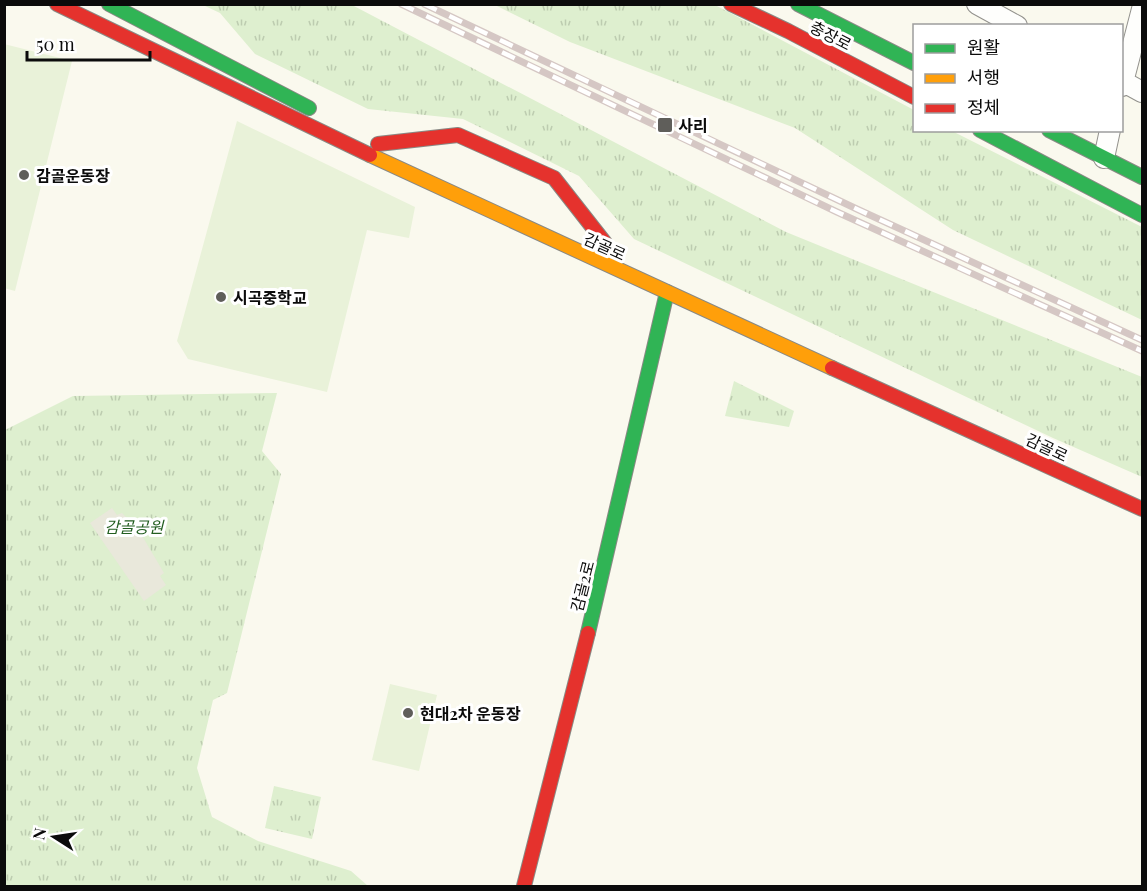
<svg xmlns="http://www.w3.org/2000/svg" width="1147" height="891" font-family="'Playfair Display','Noto Sans KR',serif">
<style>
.park{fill:url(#park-tufts)}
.pitch{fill:#e9f2d9}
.plaza{fill:#e9e8db}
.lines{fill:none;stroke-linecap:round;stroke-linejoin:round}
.street-casing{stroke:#93928d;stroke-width:22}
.fast-casing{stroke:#898984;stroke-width:16}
.slow-casing{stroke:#898984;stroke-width:16}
.jam-casing{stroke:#898984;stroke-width:16}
.street{stroke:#fefefc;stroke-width:20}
.fast{stroke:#30b455;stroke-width:14}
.slow{stroke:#ff9f0a;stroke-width:14}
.jam{stroke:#e5322d;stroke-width:14}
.rail-casing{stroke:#d5c7c4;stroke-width:7}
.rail{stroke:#fff;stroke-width:4.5;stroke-dasharray:14;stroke-linecap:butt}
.poi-dot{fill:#5f5e5a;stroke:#fff;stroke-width:2}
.labels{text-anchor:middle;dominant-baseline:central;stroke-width:6;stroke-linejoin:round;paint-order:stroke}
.street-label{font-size:16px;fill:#0b0b0b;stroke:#fff}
.poi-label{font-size:16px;font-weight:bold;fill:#0b0b0b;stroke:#fff;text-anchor:start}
.park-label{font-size:16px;font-style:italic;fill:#235e20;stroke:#fff}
</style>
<defs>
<pattern id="park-tufts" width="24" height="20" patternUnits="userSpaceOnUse" patternTransform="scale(1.5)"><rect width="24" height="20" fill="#deefcf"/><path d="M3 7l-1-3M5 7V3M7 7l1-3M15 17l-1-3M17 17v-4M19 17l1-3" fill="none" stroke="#bdccb0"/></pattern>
</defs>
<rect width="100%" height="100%" fill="#faf9ee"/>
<path class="park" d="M203,5h149l434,227 356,145v100l-89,-39 -419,-199 -55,-63 -116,-57 -95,-10 -113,-55 -35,-41z
M495,5h220l199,105v20l38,1 190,96v93l-189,-90 -158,-102 -225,-86z
M734,381l60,30 -5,16 -64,-11z
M277,393l-15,58 19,23 -54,219 -14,7 -16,68 15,49 46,24 93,30 17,15h-363v-456l68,-34z
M274,786l47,11 -9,42 -47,-11z"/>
<path class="pitch" d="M4,44l68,17 -57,230 -11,-3z
M237,121l178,86 -6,31 -42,-8 -40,162 -139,-33 -11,-18z
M390,684l47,11 -18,76 -47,-11z"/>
<path class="plaza" d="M112,508l5,7 5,-2 11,11 11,15 20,34 -4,3 6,9 -22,16 -54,-78z"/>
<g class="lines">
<defs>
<path id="street" d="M977,4l40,22
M1122,81l20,11
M1122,86l20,-77
M1104,158l6,-28"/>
<path id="fast" d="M109,4l200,104
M798,4l116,59
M980,130l162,85
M1049,130l93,47
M588,633l79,-341"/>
<path id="slow" d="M370,155l462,213"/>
<path id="jam" d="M57,4l313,151
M731,4l57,27 126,66
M378,144l80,-9 96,43 51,65
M832,368l310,141
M524,886l64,-253"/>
</defs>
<use href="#street" class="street-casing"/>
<use href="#fast" class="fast-casing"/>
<use href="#slow" class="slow-casing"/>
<use href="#jam" class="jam-casing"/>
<use href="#street" class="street"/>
<use href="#fast" class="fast"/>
<use href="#slow" class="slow"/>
<use href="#jam" class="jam"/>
<defs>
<path id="rail" d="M401,4l436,208 305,139
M424,4l435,206 283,130"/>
</defs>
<use href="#rail" class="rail-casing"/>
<use href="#rail" class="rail"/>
</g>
<g class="poi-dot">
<rect x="657" y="117" width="16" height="16" rx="3"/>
<circle cx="24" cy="175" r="6"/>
<circle cx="221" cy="297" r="6"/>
<circle cx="408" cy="713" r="6"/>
</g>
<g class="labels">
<g class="street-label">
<text transform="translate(831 35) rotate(27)">충장로</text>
<text transform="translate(605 246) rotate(24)">감골로</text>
<text transform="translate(1047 447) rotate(25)">감골로</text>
<text transform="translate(582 586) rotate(-76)">감골2로</text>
</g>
<g class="poi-label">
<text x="678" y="125">사리</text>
<text x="36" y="175">감골운동장</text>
<text x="233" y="297">시곡중학교</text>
<text x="420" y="713">현대2차 운동장</text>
</g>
<g class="park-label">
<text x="134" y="526">감골공원</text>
</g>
</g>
<rect width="1147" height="891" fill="none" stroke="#0b0b0b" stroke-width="12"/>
<rect x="913" y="24" width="210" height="108" fill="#ffffff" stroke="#9d9d9d" stroke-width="1.5"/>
<rect x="925" y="44" width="30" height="9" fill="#30b455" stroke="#9d9d9d" stroke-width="1.5"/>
<text x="967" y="54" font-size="18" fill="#0b0b0b">원활</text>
<rect x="925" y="74" width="30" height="9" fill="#ff9f0a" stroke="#9d9d9d" stroke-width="1.5"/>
<text x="967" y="84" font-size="18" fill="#0b0b0b">서행</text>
<rect x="925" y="104" width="30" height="9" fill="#e5322d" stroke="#9d9d9d" stroke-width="1.5"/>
<text x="967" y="114" font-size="18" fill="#0b0b0b">정체</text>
<g transform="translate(54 837) rotate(282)" stroke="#ffffff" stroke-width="4.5" paint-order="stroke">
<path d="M0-4.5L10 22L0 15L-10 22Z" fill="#0b0b0b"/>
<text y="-9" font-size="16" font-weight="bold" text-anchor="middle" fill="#0b0b0b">N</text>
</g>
<path d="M27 51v9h123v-9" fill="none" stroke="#0b0b0b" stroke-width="3"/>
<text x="36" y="51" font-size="18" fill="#0b0b0b" stroke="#ffffff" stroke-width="4.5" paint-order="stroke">50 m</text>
</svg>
